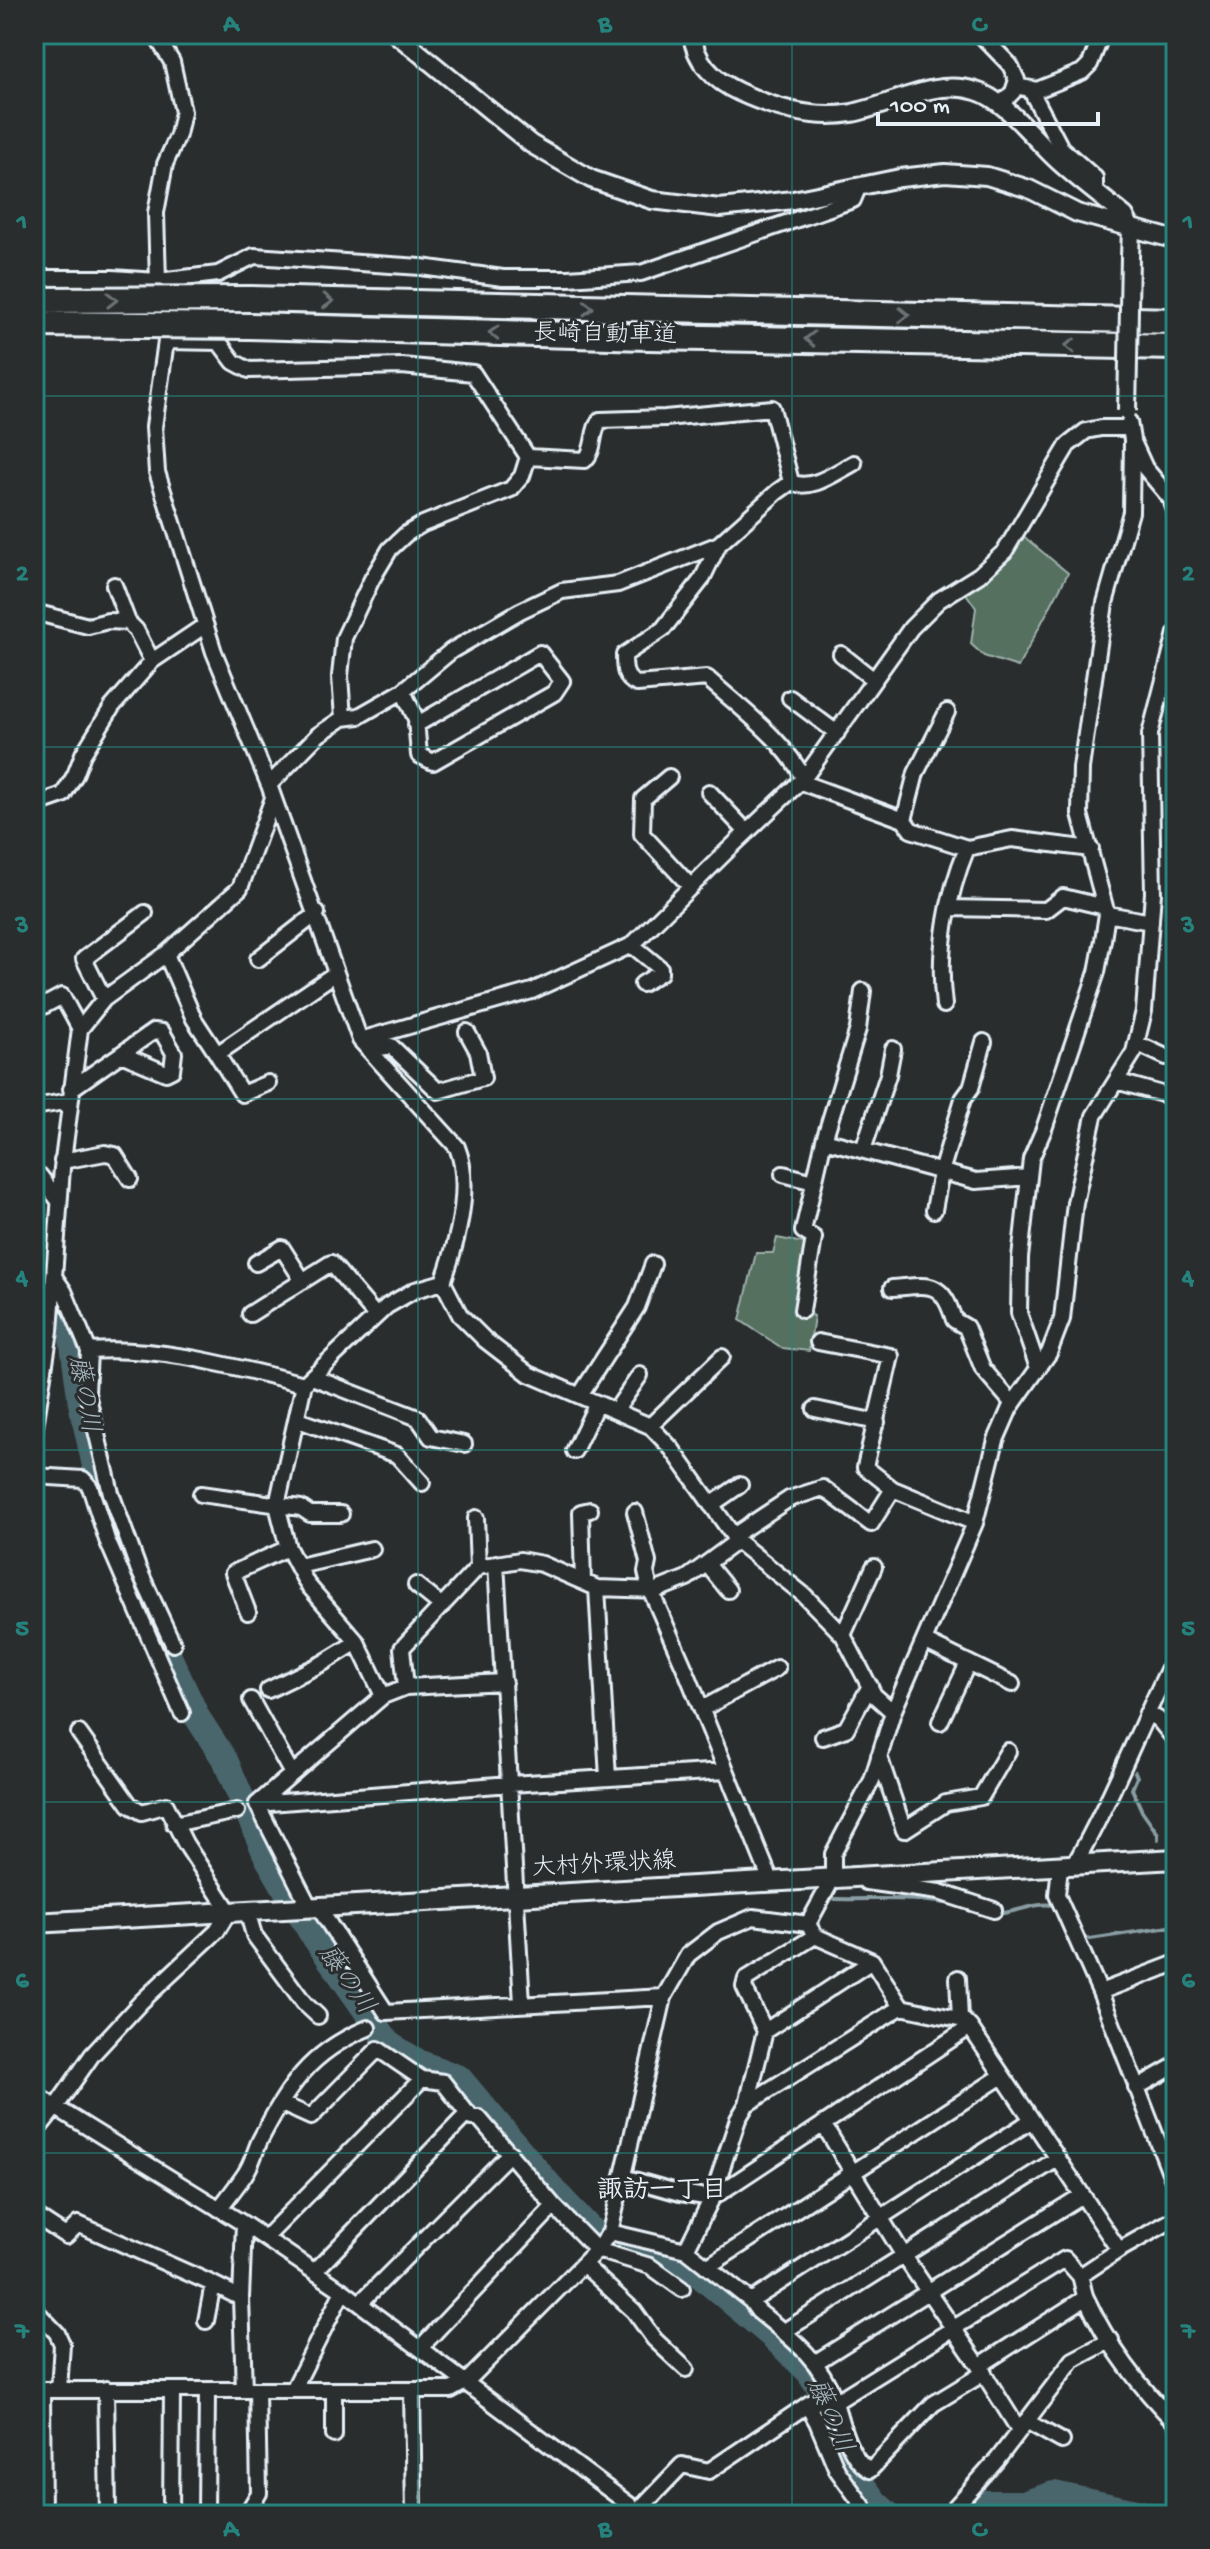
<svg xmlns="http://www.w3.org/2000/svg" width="1210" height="2549" font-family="'Gochi Hand','Klee One',sans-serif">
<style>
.green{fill:#55705f;stroke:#9eb0ac;stroke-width:2}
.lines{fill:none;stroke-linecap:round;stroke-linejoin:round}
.stream{stroke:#899ea4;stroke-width:4}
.river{stroke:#49666c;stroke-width:26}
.minor-casing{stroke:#e8f1f8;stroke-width:20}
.tertiary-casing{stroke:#e8f1f8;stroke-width:22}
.secondary-casing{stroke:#e8f1f8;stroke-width:24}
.motorway-casing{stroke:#e8f1f8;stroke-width:30}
.minor{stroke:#2a2d2e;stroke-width:14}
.tertiary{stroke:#2a2d2e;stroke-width:16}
.secondary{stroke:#2a2d2e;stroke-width:18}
.motorway{stroke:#2a2d2e;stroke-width:24}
.tertiary-bridge-casing{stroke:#e8f1f8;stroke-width:22;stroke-linecap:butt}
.motorway-bridge-casing{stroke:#e8f1f8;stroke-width:30;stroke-linecap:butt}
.tertiary-bridge{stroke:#2a2d2e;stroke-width:16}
.motorway-bridge{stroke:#2a2d2e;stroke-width:24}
.oneway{stroke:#6c7275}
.grid{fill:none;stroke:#25827c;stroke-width:2;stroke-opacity:0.55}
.labels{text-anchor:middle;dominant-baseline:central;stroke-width:6;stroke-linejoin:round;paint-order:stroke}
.street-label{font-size:24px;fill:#e8f1f8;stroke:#2a2d2e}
.water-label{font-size:26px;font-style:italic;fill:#a8b9c0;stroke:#2a2d2e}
.neighbourhood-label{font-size:26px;font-weight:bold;fill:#e8f1f8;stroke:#2a2d2e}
.neatline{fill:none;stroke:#25827c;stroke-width:3}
.grid-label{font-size:26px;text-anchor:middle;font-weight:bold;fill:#25827c}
</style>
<rect width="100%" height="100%" fill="#2a2d2e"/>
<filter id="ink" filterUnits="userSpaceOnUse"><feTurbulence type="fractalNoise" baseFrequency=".0125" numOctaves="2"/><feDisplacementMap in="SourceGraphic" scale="16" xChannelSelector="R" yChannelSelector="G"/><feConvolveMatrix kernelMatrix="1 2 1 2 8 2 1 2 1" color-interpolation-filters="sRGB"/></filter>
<g filter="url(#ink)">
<path class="green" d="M1023,536l45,37 -50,94 -34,-11 -13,-12 5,-36 -11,-16 38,-30z
M777,1238l32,6 -13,67 18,5 -5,35 -27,-3 -42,-28 16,-67h17z"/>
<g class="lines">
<path class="stream" d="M1135,1772l2,5 -5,12 10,22 16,23v5
M1176,1877v1
M835,1899c42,1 83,-3 125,7
M994,1914c20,0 40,-12 59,-9l4,6
M1090,1939l86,-13"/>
<path class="river" d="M34,1266l29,36 6,13 12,88 23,103 24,62 69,149 28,43 42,97 43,74 80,114 30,18 39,15 97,115 36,38 27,18 65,13 88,74 37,36 14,21 13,50 7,16 32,43 14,13
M963,2515l10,-12h53l28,-9 95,21"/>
<defs>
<path id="minor" d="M149,34l9,5 14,23 11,50 -5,23 -13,29 -9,49 2,68 8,60 -12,86 3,45 57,180 55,133 91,255 97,107c16,40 0,96 -14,135l-28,8 -28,16 -83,78 -27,121 11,43 19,36 50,58 26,54
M980,34l30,31 7,15 -4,12 -13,13
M1015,86l22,4 45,-18 8,-8 12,-30
M1030,89l31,59 34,30v13
M34,278h78l46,3 60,-7 36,-18 167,11 82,11h65l73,-5 212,-73 5,-12
M166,341l53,1 15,20 15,8 153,-4 71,7 55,84
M1134,444l11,24 26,31 5,15
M528,457l57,3c11,-11 6,-28 15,-40l65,-2 107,-10 19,74
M791,482c20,10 45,-10 63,-19
M719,544l-17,35 -39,50 -39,26c0,13 0,24 13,29l70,-6c32,29 83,66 99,106l98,36 7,10 56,18 45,-9 79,10
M114,585l14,37
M34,612l54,14 20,-5 20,1 8,8 16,31
M841,654l33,26
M403,691l13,28 3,36 14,7 121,-69 8,-12 -22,-28 -124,72
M790,698l47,35
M343,718l-3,-42 4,-38 28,-59 18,-30 16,-15 17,-10 88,-35 11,-13 6,-19
M669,777l-26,22 -1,35 49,53
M269,785l49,-50 25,-17 16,-2 44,-25 48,-40 69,-40 42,-20 56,-7 101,-40 58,-52 14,-10
M709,792l38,40
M34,805l29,-10 12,-20 8,-21 29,-47 40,-46 52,-35
M904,820l12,-47 31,-61
M949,908l97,2 17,-13 42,10
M1107,914l44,8
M632,945l28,23v5l-18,11
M166,954l28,65 23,35 119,-81
M258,959l59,-46
M104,999l-20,-40 61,-46
M944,1005c-7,-53 3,-109 23,-157
M38,1009l24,-13 18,33
M360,1040l172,-49 100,-46 96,-95 76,-72 107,-150 28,-28 40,-25 26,-24 63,-106 18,-14 15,-3h29
M1136,1043l30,14
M369,1050l22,-4 47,45 45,-13 -5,-26 -11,-20
M217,1054l25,40 26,-11
M1116,1081l60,17
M71,1089l83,-58 8,1 12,21 -2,17 -6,3 -45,-19
M34,1107l36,-6
M824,1140l152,41 53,-4
M863,1150l25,-75 5,-26
M62,1161l43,-8 10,2 15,24
M34,1173l6,3 19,25
M783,1174l31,8
M934,1210l7,-38 22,-73 8,-11 13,-46
M256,1263l26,-15 21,33
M55,1278l9,13 25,60c73,-5 146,16 215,33
M443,1282l17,33 25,25 44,34 121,52 22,23 65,92 67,54 39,40 31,60 19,17
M892,1288c38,-3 50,-8 62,32l12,7 17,42 30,35
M802,1310l12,-72 -11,-7 21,-91 34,-111 5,-38
M250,1314l81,-51 45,53
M34,1328l16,3
M818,1342l73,14 -26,111 28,22 82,34
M89,1351l-2,42 24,100 27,75 35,76
M1038,1368l-19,-55 1,-55 11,-99 13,-30 53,-157 6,-32 4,-26 -27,-100 1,-46 24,-165 26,-91 1,-72 -3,-18
M312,1377l106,41 13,19 33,7
M580,1395l57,-88 16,-43
M815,1409l62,13
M616,1410l24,-35
M298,1420l99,35 25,28
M650,1426l72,-69
M34,1433l16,-102 12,-163 18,-139 24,-30 62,-45 74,-66 33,-90
M574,1451l23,-48
M34,1476l49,3 7,8 17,53 75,173
M201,1494l100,14 9,6h31
M711,1505l29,-20
M635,1512l13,50 -2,10 4,17 38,87 83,205
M476,1518l2,49
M733,1536l56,-37 34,-11 48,36 22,-35
M496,1563l26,440
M707,1564l21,26
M299,1566l73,-17
M583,1582l-2,-70 9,-2
M416,1585l26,21
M597,1588l11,190
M248,1612l-15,-39 55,-25
M843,1635l31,-68
M924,1641l88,43
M406,1687l-4,-39 76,-81 42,-7 22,4 55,24 60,2 30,-12 50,-37
M268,1690l55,-27 34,-21
M251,1700l40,72
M702,1709l75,-41
M1147,1713l11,6 18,22
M940,1722l28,-59
M823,1737l23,-8 24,-43
M879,1756l25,74 42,-27 35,-6 27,-46
M257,1804l253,-20 216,-13
M257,1804l126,-108 23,-9 98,-5
M257,1804l53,104
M174,1824l63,-13
M1074,1865c39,-68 66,-141 102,-211
M1060,1866l-3,29 43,97 76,196
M866,1882l73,10 55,18
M319,1908l67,104 278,-15
M247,1911l7,24 51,69 13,12
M808,1924l25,-46v-24l39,-74 21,-68 82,-189 21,-83 14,-32 39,-55 13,-34 13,-116 19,-87 40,-64 10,-41 9,-118 -3,-159 26,-101
M808,1924l7,12 57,25 29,46 62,13 7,7 149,223
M958,1978l2,41
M1100,1992l76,-29
M765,2031l-21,-44 2,-8 69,-43
M1136,2088l40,-23
M34,2094l210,130 99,67 300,224
M282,2104l29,13 67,-68 44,30 21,3 28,36h8l75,88 43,44 53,16 32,23
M747,2104l154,-97
M823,2124l81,132 75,110 40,64
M34,2134l21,-26 37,-53 49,-53 76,-71 12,-20 -44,-68 -19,-38 -24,7 -12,-7 -51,-72
M623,2177l57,16 32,5 258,-171
M219,2209c9,-12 18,-23 26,-35 7,-10 10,-23 15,-34 28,-53 49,-88 108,-112
M34,2215l32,21 12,-12 135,60
M1176,2218l-57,32 -39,26c3,8 3,17 7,24 20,44 55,90 89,123
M610,2232l76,18 65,51 7,10c33,27 62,47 76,88 7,22 14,60 36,71l63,-66 51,-31
M265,2238l157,-159
M686,2250l26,-52 26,-79 9,-15 18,-73 107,-70
M583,2264l51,47 20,28 32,30
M707,2267l295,-191
M315,2271l153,-158
M751,2301l281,-181
M360,2303l150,-150
M34,2309l23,24 5,11 -3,46
M206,2321l7,-37 28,14
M783,2332l274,-173
M421,2347l133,-141
M816,2362l265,-166
M979,2366l106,-68
M106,2389l2,126
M34,2390h417l16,-9 130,-131 13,-18 54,-235 24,-42 30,-23 35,-15 55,7
M42,2390l1,125
M244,2390l-3,-92 3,-74
M293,2390l50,-99
M412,2390l2,125
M835,2402l230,-143 15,17
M807,2405l10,17 20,48 26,36 -8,9
M1026,2421l36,20
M334,2435v-45
M171,2515l1,-125
M206,2515l1,-125
M246,2515l13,-22 -2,-103
M634,2515l48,-50 27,6 101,-68 24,-4
M948,2515l49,-55 76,-100 38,-20"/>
<path id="tertiary" d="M396,34l135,110 60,35 61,21 68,8 73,-8 107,-22 45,-5 42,3 42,13 48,24 99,27
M692,34c3,28 23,47 47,58 35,16 75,28 113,21 41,-8 81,-35 124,-22 29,8 60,51 83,71 21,19 44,36 66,54l6,12 -1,29"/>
<path id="secondary" d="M34,1923l1142,-64"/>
<path id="motorway" d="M250,299l926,22
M250,326l398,11 528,10"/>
</defs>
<use href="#minor" class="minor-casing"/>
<use href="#tertiary" class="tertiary-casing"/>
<use href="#secondary" class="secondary-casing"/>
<use href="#motorway" class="motorway-casing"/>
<use href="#minor" class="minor"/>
<use href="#tertiary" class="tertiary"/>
<use href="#secondary" class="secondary"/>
<use href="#motorway" class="motorway"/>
<defs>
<path id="tertiary-bridge" d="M1127,411l3,-154"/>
<path id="motorway-bridge" d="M34,300l216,-1
M34,324l216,2"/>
</defs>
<use href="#tertiary-bridge" class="tertiary-bridge-casing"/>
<use href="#motorway-bridge" class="motorway-bridge-casing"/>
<use href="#tertiary-bridge" class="tertiary-bridge"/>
<use href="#motorway-bridge" class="motorway-bridge"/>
</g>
<defs><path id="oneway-chevron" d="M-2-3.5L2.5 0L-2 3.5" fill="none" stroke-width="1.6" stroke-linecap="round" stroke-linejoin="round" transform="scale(2)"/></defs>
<g class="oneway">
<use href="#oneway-chevron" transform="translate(112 300)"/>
<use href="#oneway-chevron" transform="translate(328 301) rotate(2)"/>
<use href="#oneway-chevron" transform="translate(588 308) rotate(1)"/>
<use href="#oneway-chevron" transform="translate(904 315) rotate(1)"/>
<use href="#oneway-chevron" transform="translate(494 333) rotate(-178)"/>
<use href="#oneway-chevron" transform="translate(810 339) rotate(-179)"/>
<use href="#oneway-chevron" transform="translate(1070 346) rotate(-178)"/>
</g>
</g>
<path class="grid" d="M418,34v2481M792,34v2481M34,396h1142M34,747h1142M34,1099h1142M34,1450h1142M34,1802h1142M34,2153h1142"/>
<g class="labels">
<g class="street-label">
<text transform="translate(605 336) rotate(1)">長崎自動車道</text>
<text transform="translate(604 1866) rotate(-3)">大村外環状線</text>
</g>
<g class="water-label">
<text transform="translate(82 1395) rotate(80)">藤の川</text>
<text transform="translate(345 1981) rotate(55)">藤の川</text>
<text transform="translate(828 2417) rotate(67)">藤の川</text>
</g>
<g class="neighbourhood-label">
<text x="662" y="2192">諏訪一丁目</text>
</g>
</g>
<rect width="1210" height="2549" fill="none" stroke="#2a2d2e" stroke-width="88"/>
<path d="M878 112v12h220v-12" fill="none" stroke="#e8f1f8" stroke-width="4"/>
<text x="890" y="112" font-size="24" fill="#e8f1f8" stroke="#2a2d2e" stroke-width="6" paint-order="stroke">100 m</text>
<rect x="44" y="44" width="1122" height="2461" class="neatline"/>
<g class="grid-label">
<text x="231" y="31">A</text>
<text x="605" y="31">B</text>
<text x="979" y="31">C</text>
<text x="22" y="229">1</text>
<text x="1188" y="229">1</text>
<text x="22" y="580">2</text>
<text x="1188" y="580">2</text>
<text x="22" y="932">3</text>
<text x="1188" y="932">3</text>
<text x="22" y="1284">4</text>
<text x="1188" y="1284">4</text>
<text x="22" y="1635">5</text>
<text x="1188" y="1635">5</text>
<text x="22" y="1987">6</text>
<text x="1188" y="1987">6</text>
<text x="22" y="2338">7</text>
<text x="1188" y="2338">7</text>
<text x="231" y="2536">A</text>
<text x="605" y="2536">B</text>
<text x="979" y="2536">C</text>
</g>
</svg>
